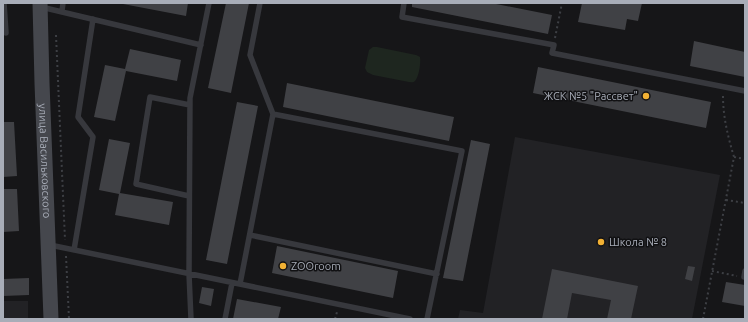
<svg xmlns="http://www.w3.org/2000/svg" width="748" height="322" font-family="Ubuntu,sans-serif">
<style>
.built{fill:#222225}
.green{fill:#1e261f}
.building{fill:#404145}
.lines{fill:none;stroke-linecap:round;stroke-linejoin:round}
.path{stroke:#3d3f44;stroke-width:2;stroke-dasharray:2 3;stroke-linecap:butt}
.lane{stroke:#37383d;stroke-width:5.5}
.secondary{stroke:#45474d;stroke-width:15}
.poi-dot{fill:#f2b134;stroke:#111113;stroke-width:1.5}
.labels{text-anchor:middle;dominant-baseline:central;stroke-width:3;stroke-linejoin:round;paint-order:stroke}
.poi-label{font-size:11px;fill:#a8adb8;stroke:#111113;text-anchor:start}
.street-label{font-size:11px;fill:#a8adb8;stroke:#111113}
</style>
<rect width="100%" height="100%" fill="#161618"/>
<path class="built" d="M515,137l205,38 -28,144h-234l2,-9 23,3z
M3,301h25v18h-25z"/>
<path class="green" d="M373,47h4l39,8 4,2c1,5 -1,20 -5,24 -2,2 -3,1 -6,1l-36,-7 -6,-3 -2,-4 4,-18z"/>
<path class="building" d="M123,3h65l-2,13 -63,-12z
M226,3h23l-18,90 -23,-5z
M412,3h79l61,12 -4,19 -136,-27z
M582,3h60l-4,18 -11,-2 -2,11 -47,-8z
M694,41l51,11v25l-55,-11z
M130,49l51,11 -4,21 -51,-10 -11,50 -21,-4 11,-52 20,4z
M538,67l173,35 -5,26 -173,-35z
M287,83l167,34 -5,24 -166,-34z
M237,102l21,4 -31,158 -21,-4z
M3,122h11l3,54 -14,1z
M109,139l21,4 -10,50 53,9 -4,23 -54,-10 4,-21 -20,-4z
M471,140l19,4 -27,137 -20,-3z
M3,189h14l2,42 -16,1z
M277,246l121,25 -5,27 -121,-25z
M688,266l7,1 -3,14 -7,-2z
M552,269l86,17 -7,33h-24l4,-19 -39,-7 -5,26h-25z
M29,278v17l-26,1v-17z
M726,282l19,3v21l-23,-4z
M202,287l12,2 -3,17 -12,-3z
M237,299l44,8 -3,12h-45z"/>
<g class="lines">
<path class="path" d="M56,35l9,205
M555,38l7,-35
M723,96c0,21 5,41 11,61
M726,200l19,3
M66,256l3,63
M712,271l25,5
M335,319l2,-7
M703,319l31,-162 11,2"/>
<path class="lane" d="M4,3l2,30
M404,3l-2,14 152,28 -2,8 193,38
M41,7l160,38
M62,11l1,-8
M273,114l189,37 -35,168
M189,196l-53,-12 14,-87 40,8
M250,235l187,39
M50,245l360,74
M74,250l19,-113 -15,-20 15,-98
M745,271l-1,6h1
M240,284l33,-170 -23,-59 10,-52
M191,319l-2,-45 1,-176 19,-95
M225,319l7,-36"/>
<path class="secondary" id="s1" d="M40,3l2,80 9,236"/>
</g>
<g class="poi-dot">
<circle cx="646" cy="96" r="4"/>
<circle cx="601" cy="242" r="4"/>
<circle cx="283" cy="266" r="4"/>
</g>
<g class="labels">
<g class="poi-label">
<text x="638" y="96" text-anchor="end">ЖСК №5 "Рассвет"</text>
<text x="609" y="242">Школа № 8</text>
<text x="291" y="266">ZOOroom</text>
</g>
<g class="street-label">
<text stroke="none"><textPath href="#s1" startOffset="158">улица Васильковского</textPath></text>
</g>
</g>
<rect width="748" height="322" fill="none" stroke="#a8adb8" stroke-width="8"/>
</svg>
